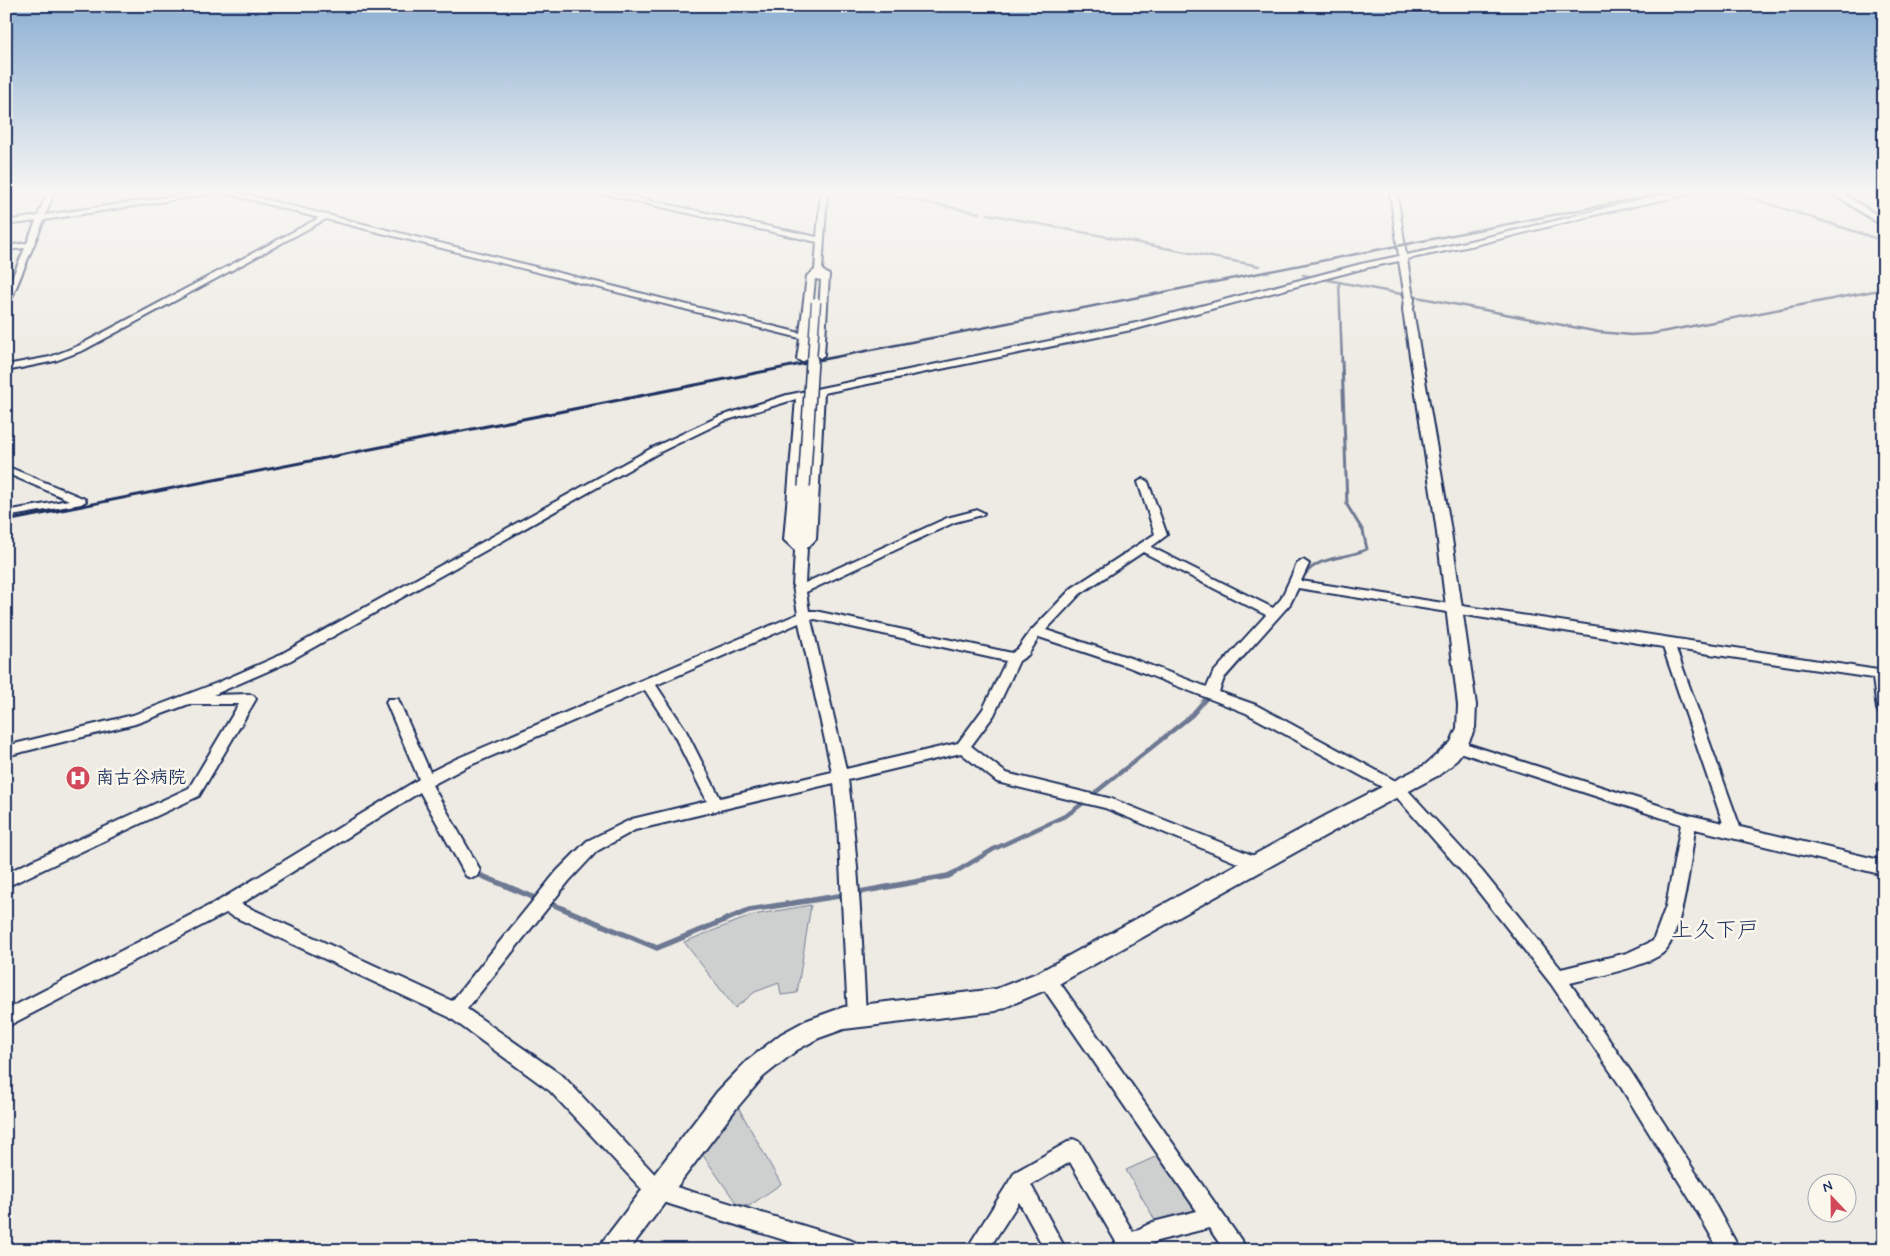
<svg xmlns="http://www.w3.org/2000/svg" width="1890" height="1256" font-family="Mynerve,'Klee One',sans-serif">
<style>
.green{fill:#cecfcf;stroke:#747f96}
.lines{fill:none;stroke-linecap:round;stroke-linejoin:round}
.stream-far3{stroke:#6d7892;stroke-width:2.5}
.stream-far2{stroke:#6d7892;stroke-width:3}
.stream-far1{stroke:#6d7892;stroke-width:4.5}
.stream{stroke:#6d7892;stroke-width:5.5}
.minor-casing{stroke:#1b2f5e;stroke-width:4}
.tertiary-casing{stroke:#1b2f5e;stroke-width:4}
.minor{fill:#fbf7ec;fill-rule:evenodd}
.tertiary{fill:#fbf7ec;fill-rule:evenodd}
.rail-far1{stroke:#1b2f5e;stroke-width:2.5}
.rail{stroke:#1b2f5e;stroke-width:3}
.minor-bridge-far1-casing{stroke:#1b2f5e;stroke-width:11;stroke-linecap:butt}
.minor-bridge-casing{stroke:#1b2f5e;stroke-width:14;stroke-linecap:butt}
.minor-bridge-far1{stroke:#fbf7ec;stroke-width:8}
.minor-bridge{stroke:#fbf7ec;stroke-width:11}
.labels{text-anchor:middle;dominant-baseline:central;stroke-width:5;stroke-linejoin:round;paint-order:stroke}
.poi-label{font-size:18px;font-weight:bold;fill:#1b2f5e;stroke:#fbf7ec;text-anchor:start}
.near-neighbourhood-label{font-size:22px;fill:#1b2f5e;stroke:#fbf7ec}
</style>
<rect width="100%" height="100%" fill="#eeebe4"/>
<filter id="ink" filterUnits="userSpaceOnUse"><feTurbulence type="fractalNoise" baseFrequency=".02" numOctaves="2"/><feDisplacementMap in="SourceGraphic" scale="10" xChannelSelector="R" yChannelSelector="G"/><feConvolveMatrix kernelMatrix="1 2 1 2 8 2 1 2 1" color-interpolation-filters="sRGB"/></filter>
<g filter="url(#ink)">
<path class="green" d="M811,905l-14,88 -16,2 -2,-12 -24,9 -20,16 -51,-66 69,-27z
M737,1105l44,79 -32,22 -12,-2 -35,-50z
M1164,1153l39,60 -44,14 -33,-57z"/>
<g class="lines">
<path class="stream-far3" d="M878,193l102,20
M1736,193l148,48
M988,214l271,52
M1303,275l11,2
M1323,279l276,53 32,3 20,-1 233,-45
M1339,282l3,80"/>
<path class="stream-far2" d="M1300,583c12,-29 43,-22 67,-34l-4,-18 -16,-26 -5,-144"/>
<path class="stream-far1" d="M1299,586l2,-4
M1220,683l27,-31
M1091,796l101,-81 17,-20
M952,874l42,-25 73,-34 19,-14"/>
<path class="stream" d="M482,876l58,24
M854,893l94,-17 6,-3
M547,902l110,46 92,-38 96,-15"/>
<defs>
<path id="minor" d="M47,193h7l-9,22 151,-22h20l-172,27 -34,82 -4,2v-12l19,-44 -19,2v-4l21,-3 9,-22 -30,4v-4l32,-5z
M226,193h13l561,140 7,-57 8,-6 2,-28 -218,-49h15l203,44 4,-44h6l-5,77 7,5 -5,80 -4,3 -4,-3 5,-75 -6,-1 -8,80 -5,3 -5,-3 3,-21 -474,-119 -242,131 -29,11 -49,10v-6l44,-8 28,-11 241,-128z
M1390,193h7l9,62c54,-11 107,-24 161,-37 40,-10 86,-25 127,-25l-88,19 -131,33 -68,14 6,39 -4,2 -4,-2 -6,-37 -34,7 -229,61 -312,64 -8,146 -9,9 -2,35 142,-65 31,-8 6,3 -2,2 -27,7 -149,70 3,19h6l197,42 6,-4 12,-17 42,-44 83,-54 -17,-52 5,-3 5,3 19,53 -16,12 122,61 8,-9 16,-35 6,-4 6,4 -8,17 583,90v43l-5,-1 -2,-4 -4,-31 -197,-29 64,178 144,34v14l-189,-46c-4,28 -12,102 -30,122 -14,15 -74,27 -95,32l61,89 77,120 32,58h-21l-25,-44 -75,-122 -68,-100 -81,-103 -77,-88 -147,-80 -120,-47 -87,-29 -11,18 -9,6 -25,54 -23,31 35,27 106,26 150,60 3,5 -3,5 -5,2 -5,-2 -147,-61 -108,-26 -36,-29 -113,27c10,78 14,157 18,236l-3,6 -6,2 -6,-2 -3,-6 -10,-192 -4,-41 -199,47 -38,21 -28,30 -102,128 97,68 99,106 187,57 7,3 3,7h-44l-166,-52 -100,-107 -101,-74 -223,-104 -220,114v-17l214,-110 199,-121 -33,-77 2,-3h10l32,73 26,-13 342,-145 -5,-28 2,-36 -11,-10 12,-141 -72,22 -64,31 -376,212 -71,31 36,-1 5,2 2,3 -57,97 -193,91v-14l183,-85 50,-84h-50l-54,20 -129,32v-10l127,-31 84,-32 57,-25 378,-210 66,-31 69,-22 349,-72 225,-59 38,-8zM814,395l-6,90 -4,-1 -5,2 7,-89zM1143,552l123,63 -53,58 -6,14 -71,-27 -90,-30 34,-36zM1298,588l365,59 60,176 -34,-8 -231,-74 -5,1 -2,4 2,4 228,74 -15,82 -13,35 -26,12 -66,16 -79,-98 -79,-86 -147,-80 -37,-13 5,-14 66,-74zM815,619l191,42 -23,48 -25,34 -112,26 -35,-149zM799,623l33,149 -112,26 -35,-69 -29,-44zM645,690l29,45 33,66 -75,18 -45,22 -30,30 -105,130 -211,-97 179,-112 46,84 6,2 6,-2 2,-5 -2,-5 -46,-81 34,-18z
M6,466l79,33 1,2 -5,3 -75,13v-6l63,-11 -63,-27z
M1047,971l6,2 190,270 3,7h-22l-15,-22 -52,13 -15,9h-30l4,-8 -46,-80 -39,23 35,65h-21l-26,-48 -31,48h-22l49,-78 58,-33 7,3 53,90 20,-10 44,-11 -156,-226 -3,-6 3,-6z"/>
<path id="tertiary" d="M1832,193h11l41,27v7z
M1409,295l5,3 -1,12 37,215 26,180 -1,23 -8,18 -15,19 -13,10 -98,52 -286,159 -59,25 -152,18 -25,9 -22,12 -34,27 -28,33 -106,140h-30l4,-9 114,-149 30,-31 34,-27 24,-13 39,-14 152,-18 43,-17 288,-157 98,-50 26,-23 6,-14 1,-23 -22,-180 -33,-215 1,-12z"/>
</defs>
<use href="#minor" class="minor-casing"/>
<use href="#tertiary" class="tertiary-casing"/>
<use href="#minor" class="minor"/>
<use href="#tertiary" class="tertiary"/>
<path class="rail-far1" d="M810,362l855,-169"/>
<path class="rail" d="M6,521l811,-160"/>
<defs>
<path id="minor-bridge-far1" d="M812,362l4,-60"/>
<path id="minor-bridge" d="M804,487l8,-126"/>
</defs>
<use href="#minor-bridge-far1" class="minor-bridge-far1-casing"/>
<use href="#minor-bridge" class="minor-bridge-casing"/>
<use href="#minor-bridge-far1" class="minor-bridge-far1"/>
<use href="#minor-bridge" class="minor-bridge"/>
</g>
</g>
<linearGradient id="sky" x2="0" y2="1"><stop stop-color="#8cafd3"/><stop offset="0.52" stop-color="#f7f6f3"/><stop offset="1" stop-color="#f7f6f3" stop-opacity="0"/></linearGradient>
<rect width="1890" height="369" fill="url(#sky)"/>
<defs>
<symbol id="hospital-disc" viewBox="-11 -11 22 22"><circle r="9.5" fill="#d1495b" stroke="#fbf7ec"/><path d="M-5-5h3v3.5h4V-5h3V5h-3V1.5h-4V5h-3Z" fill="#fff"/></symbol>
</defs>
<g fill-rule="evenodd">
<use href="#hospital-disc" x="64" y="764" width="28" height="28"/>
</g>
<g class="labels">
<g class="poi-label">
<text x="96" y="778">南古谷病院</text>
</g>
<g class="near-neighbourhood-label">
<text x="1715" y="931">上久下戸</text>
</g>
</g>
<rect width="1890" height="1256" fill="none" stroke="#fbf7ec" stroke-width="25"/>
<rect x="12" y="12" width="1865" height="1231" fill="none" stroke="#1b2f5e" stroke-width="2" filter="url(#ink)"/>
<g transform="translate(1832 1198) rotate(338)"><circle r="24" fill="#fbf7ec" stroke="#a1a7b3"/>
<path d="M0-4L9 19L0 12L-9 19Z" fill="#d1495b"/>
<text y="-8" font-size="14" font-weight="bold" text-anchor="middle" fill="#1b2f5e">N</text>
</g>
</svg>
